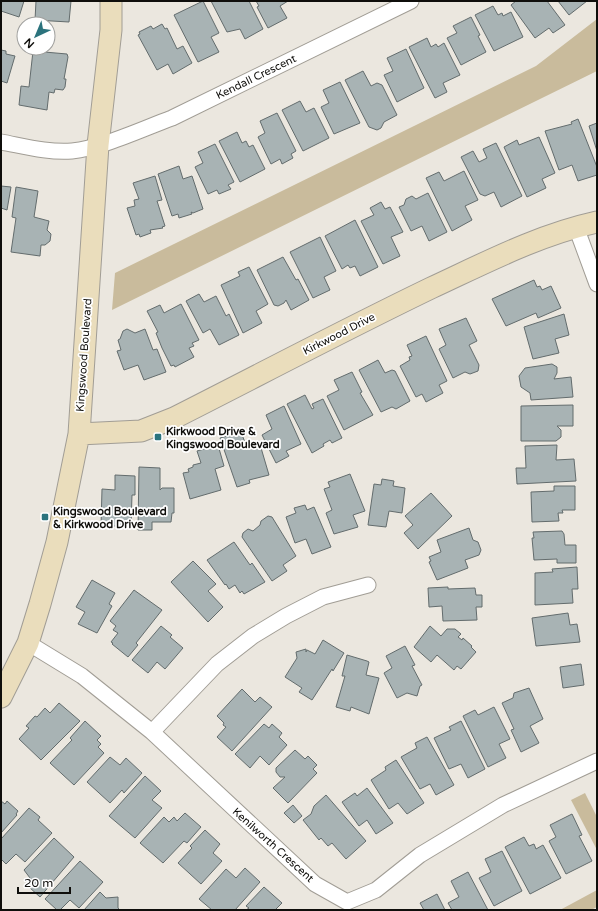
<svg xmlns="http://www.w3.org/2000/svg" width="598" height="911" font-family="'Varela Round',sans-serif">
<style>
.green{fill:#c9bb9c}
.building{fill:#a8b3b4;stroke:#636c6d}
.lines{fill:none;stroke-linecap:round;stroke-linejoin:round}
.street-casing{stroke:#a19d95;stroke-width:17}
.secondary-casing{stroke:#a19d95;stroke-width:23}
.street{stroke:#fff;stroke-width:15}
.secondary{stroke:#eaddbc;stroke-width:21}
.poi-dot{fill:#2b737d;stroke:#fff;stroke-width:1.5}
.labels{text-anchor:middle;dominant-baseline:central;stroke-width:3.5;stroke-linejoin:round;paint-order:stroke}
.street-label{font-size:11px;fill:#0f0e0b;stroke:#fff}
.poi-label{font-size:11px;font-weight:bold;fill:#0f0e0b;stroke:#fff;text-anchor:start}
</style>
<rect width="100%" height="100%" fill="#ebe7df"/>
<path class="green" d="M597,19v52l-485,239 3,-37 421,-207z
M585,793l12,24v33l-26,-50z
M597,890v17l-6,3h-31z"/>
<path class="building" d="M1,1h23l-5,16 -18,-6z
M36,1h35l-2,21 -34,-2z
M203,1l16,32 -8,4 8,15 -21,10 -24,-47z
M211,1h38l14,28 -18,10 -5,-10 -13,3z
M256,1h32l-8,5 7,12 -19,10 -11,-21 2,-1z
M516,1h31l18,24 -12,8 -4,-5 -14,10 -24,-33z
M558,1h29l-18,14z
M493,6l5,9 4,-2 1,3 8,-4 12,25 -29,14 -19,-36z
M471,17l9,18 -2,1 8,16 -25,13 -14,-27 10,-5 -4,-7z
M162,24l3,5 2,-1 10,21 6,-3 9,17 -19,11 -5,-10 -11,6 -19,-35 2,-1 -1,-2 12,-6 2,3z
M427,38l4,9 5,-3 2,3 6,-4 16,32 -17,8 4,9 -12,6 -26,-51z
M406,49l18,39 -27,14 -13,-27 9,-4 -6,-13z
M1,50l5,1v3l9,2 -8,27 -6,-2z
M33,51l34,3 1,3 -4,22h2l-1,8 -2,3 -8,-1 -1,4 -5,-1 -2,18 -28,-5 2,-19 8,1z
M363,71l8,15 6,-3 5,2 15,30 -13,7 -3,6 -4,2 -8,-3 -24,-47z
M340,82l20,41 -26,11 -13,-27 8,-4 -6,-13z
M300,101l6,11 8,-4 15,30 -26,13 -21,-41z
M277,113l19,38 -5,3 2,4 -11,6 -2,-5 -9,5 -13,-27 7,-4 -5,-12z
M578,119l19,48v8l-19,6 -6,-16 -13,5 -14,-39 27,-7 -1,-2z
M597,123v28l-8,-25z
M237,132l5,11 4,-2 3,6 4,-2 12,24 -25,13 -21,-41z
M539,137l16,36 -13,6 4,9 -19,9 -23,-50 13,-7 2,5z
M496,143l26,53 -21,11 -7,-15 -9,4 -5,-2 -19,-37 12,-6 6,11 8,-4 -4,-9z
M215,144l19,38 -6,3 3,4 -12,5 -2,-4 -9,4 -13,-27 8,-4 -5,-11z
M179,166l4,13 9,-3 11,33 -10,4 -2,-1 1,2 -13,4 -1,-4 -6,2 -14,-42z
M464,171l14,29 -13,6 7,14 -20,11 -26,-53 13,-6 5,9z
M155,176l7,24 -5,1 8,25 -3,1 1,1 -13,2 1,3 -11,4 -1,-3 -3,1 -9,-27 8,-2 -1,-6 5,-1 -6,-16z
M1,186l10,1 -4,23 -6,-2z
M16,187l22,4 -4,26 15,4 -2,9 4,4 -1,7 -5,4h-4l-1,11 -29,-4 5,-34 -4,-1z
M428,193l19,39 -18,9 -7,-15 -11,5 -12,-24 5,-2 2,-6 6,-3 4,3z
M381,202l4,7 5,-2 13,25 -12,5 9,19 -17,8 -22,-43 13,-6 -4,-7z
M355,220l23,47 -18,9 -5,-10 -5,2 -2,-3 -6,4 -17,-33z
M320,237l16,34 -12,6 6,13 -17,8 -23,-46z
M283,257l13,23 2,-1 11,21 -18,10 -5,-10 -2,3 -6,3 -4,-1 -17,-35z
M249,267l19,37 -12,7 6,12 -19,10 -22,-48 19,-9 -2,-4z
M534,280l3,7 3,-1 2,4 9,-4 10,22 -23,10 -2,-5 -30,13 -14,-27z
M199,294l5,8 12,-6 10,20 3,-2 10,21 -20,10 -9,-16 -7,4 -17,-32z
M181,304l18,36 -7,3 2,3 -5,2 5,9 -19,10 -1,-2 -3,1 -9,-18 -6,-15 2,-1 -11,-21 13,-6 4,8z
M564,314l5,21 -14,4 4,14 -26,6 -9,-32z
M466,318l11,23 -8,4 10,20 -1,6 -8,3 -5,-2 -12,6 -14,-29 7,-4 -7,-16z
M127,329l8,4 10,-4 8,21 4,-1 9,23 -22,8 -6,-15 -14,5 -7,-19 4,-1 -3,-10 2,-1 3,-8z
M426,336l21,45 -8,4 4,8 -17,9 -4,-8 -6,3 -16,-31 10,-6 -1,-3 3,-1 -5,-11z
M378,360l7,13 7,-3 3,1 15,30 -14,8 -4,-2 -11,5 -22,-42z
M552,364l5,3v6l-3,6 17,-2 2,20 -42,3 -1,-7 -9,-6 -2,-11 6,-8z
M352,372l10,20 -2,1 13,22 -29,15 -17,-34 12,-6 -5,-10z
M305,395l7,14 2,-1 -2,-4 11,-5 19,39 -10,5 -2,-3 -7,4 1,2 -12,7 -25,-49z
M573,405v21h-16l4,4v7l-5,4h-35v-35z
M284,406l17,38 -15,7 3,5 -13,7 -14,-28 10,-6 -6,-14z
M241,432l5,13 13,-4 10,34 -20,5 1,3 -13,4 -17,-49z
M218,445l6,21 -9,3 6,21 -31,9 -7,-26 6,-1 -1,-3 5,-2v-2l8,-2 -4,-12z
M557,445l-1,15 18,-1 2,22 -59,3 -1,-16h10l-1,-22z
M139,467l21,1v22l2,-2h12v25h-2l-1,9h-19v8h-14z
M350,474l15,37 -12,4 5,12 -24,7 -8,-21 6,-3 -8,-21 6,-2 -2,-5z
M115,475l20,1v19h-3l-1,31h-30l1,-37 13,1z
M382,479l12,2 -1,5 12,2 -3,25 -13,-2 -3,16 -18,-2 6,-41 7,1z
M554,486h21v24h-13l1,3h-5l1,8 -27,1 -1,-30 23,-1z
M431,493l21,23 -34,33 -14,-16 9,-8 -8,-9z
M305,505l2,5 7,-3 17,40 -19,7 -6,-15 -11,4 -9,-26 10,-4 -2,-5z
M268,516l4,1 24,39 -13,9 4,6 -15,10 -30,-44 1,-4 5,-4 5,2 7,-6 1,-4z
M469,528l4,12 5,2 3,8 -2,5 -14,5 3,8 -31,12 -8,-18 2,-1 -2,-4 12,-5 -4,-12z
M562,531l2,3 1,11h11v18h-19v-4l-23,1 -2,-22h2l-1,-6z
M234,542l16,23 2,-2 13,19 -21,12 -2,-3 -2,2 -5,-8 -6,4 -3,-5 -1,1 -18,-25z
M193,561l23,23 -8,7 15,16 -15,15 -37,-40z
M577,567l1,22h-6l1,14 -38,2v-32l18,-1 -1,-3z
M92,580l23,13 -6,11 3,2 -15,27 -19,-9 7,-12 -9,-5z
M448,587v2l27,-1 1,7h6v12h-6l1,13 -34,1 -1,-15 -13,1 -1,-19z
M134,590l28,20 -26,33 2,2 -10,12 -16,-13 1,-1 -2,-1 7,-9 -5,-3 3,-4 -6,-5z
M568,613l2,12 7,-1 3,18 -44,4 -4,-28z
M161,626l11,9 -2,2 13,11 -18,21 -8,-7 -9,11 -16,-13z
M430,626l11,10 6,-7h8l6,5 -3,3 4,3 1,-2 9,8 -1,1 5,5 -15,17 -4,-3 -3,4 -17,-15 -6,7 -17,-15z
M323,640l21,13 -11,18 -1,-2 -20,31 -13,-8 3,-4 -17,-11 12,-19 -1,-6 10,-3v3l1,-2 8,4z
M405,646l10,19 -3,1 10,19 -2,1 -3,10 -10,-3 -10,5 -13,-25 8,-5 -6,-12z
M347,655l20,6 2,1 -3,13 13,3 -10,36 -18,-7 -1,4 -14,-4 9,-31h-3z
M581,664l3,21 -21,3 -3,-21z
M529,688l14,31 -13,7 9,17 -18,9 -10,-22 3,-1 -12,-26 11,-5 1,-5z
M242,689l13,13 5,-5 12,10 -40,44 -15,-14 9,-10 -3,-2 1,-2 -7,-7z
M59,703l21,18 -39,39 -22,-21 10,-11 -3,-2 9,-10 2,1 8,-9 5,5z
M494,707l16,32 -11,5 7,14 -18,9 -25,-51 12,-6 3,5z
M85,721l16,15 -4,4 4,4 -3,3 6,6 -30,32 -24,-22 22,-23 -2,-2z
M461,721l24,48 -17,9 -7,-14 -12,5 -15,-31 17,-8 -2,-3z
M264,724l5,4 3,-4 10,9 -3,4 8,8 -18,20 -9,-9 -10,12 -15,-14z
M427,737l27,48 -18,10 -6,-11 -10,5 -19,-32 16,-9 -2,-5z
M295,750l10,9 3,-3 9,9 -4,4 4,4 -29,30 -15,-15 12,-11h-5l-4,-5v-4z
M110,757l10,8 6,-7 16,15 -18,20 -2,-3 -12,13 -23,-21z
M396,760l28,43 -17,11 -9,-11 -9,6 -18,-29 15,-10 -1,-3z
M145,776l16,15 -9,9 10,8 -27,30 -26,-22z
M367,788l26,35 -17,11 -9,-14 -8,6 -17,-24 13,-9 2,3z
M326,795l40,46 -20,18 -14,-16 -4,3 -7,-8 -2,2 -16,-20 8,-6 3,-8z
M1,801l4,3 2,-3 11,10 -2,3 1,1 -16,18z
M293,805l9,11 -8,7 -10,-10z
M29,808l11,9 -2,3 14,13 -27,29 -9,-8 -10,10 -5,-5v-20z
M185,813l16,14 -14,16 -3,-2 -21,22 -23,-20 24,-26 5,5 5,-5 3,4z
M572,814l10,21 -3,1 13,25 -26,13 -17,-33 7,-4 -6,-12z
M205,830l15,14 -7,9 9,8 -21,23 -23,-21 14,-15 -2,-2z
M524,837l5,9 5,-2 2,5 7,-4 18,33 -31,16 -25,-47z
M54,838l20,19 -34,40 -11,-10 4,-5 -9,-12z
M502,851l20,40 -28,15 -15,-28 12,-6 -6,-13z
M80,861l23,21 -24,26 -9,-8 -10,10h-3l-12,-11z
M245,868l15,14 -25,28h-23l-13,-11 27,-30 10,9z
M468,872l20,38h-36l-4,-7 11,-6 -8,-16z
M264,887l18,16 -7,7h-29l3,-2 -3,-2z
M100,892l6,6 12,-1v11l2,2h-36z
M437,894l8,16h-21l-4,-7z"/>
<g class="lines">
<defs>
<path id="street" d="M1,142c22,4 48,11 71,9 30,-3 70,-22 100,-33l239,-117
M576,227l21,57
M28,643l54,33 70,56 163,152 32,18 29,-12 44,-35 83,-50 94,-44
M152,732l65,-68 36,-28 33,-20 37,-19 45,-12"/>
<path id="secondary" d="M79,434l62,-3 33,-13c85,-43 170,-88 257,-130 54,-25 107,-53 166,-66
M1,697l27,-54 12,-39 17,-62 22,-108 19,-289 13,-115v-29"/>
</defs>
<use href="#street" class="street-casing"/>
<use href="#secondary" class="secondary-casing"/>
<use href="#street" class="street"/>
<use href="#secondary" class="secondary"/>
</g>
<g class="poi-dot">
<rect x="154" y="433" width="8" height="8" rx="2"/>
<rect x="41" y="513" width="8" height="8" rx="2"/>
</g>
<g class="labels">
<g class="street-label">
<text transform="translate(256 77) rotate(-26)">Kendall Crescent</text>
<text transform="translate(339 334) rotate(-27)">Kirkwood Drive</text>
<text transform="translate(84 355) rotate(-86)">Kingswood Boulevard</text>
<text transform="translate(273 845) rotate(42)">Kenilworth Crescent</text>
</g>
<g class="poi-label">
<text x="166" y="431">Kirkwood Drive &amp;<tspan x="166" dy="13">Kingswood Boulevard</tspan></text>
<text x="53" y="511">Kingswood Boulevard<tspan x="53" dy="13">&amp; Kirkwood Drive</tspan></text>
</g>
</g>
<rect width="598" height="911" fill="none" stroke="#0f0e0b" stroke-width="4"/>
<g transform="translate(36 36) rotate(224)"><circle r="19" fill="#ffffff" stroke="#9f9f9d"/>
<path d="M0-3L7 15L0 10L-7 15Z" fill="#2b737d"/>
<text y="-6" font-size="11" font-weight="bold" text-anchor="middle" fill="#0f0e0b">N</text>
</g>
<path d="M18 887v6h52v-6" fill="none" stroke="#0f0e0b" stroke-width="2"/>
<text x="24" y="887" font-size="12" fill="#0f0e0b" stroke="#ffffff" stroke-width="3" paint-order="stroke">20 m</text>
</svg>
